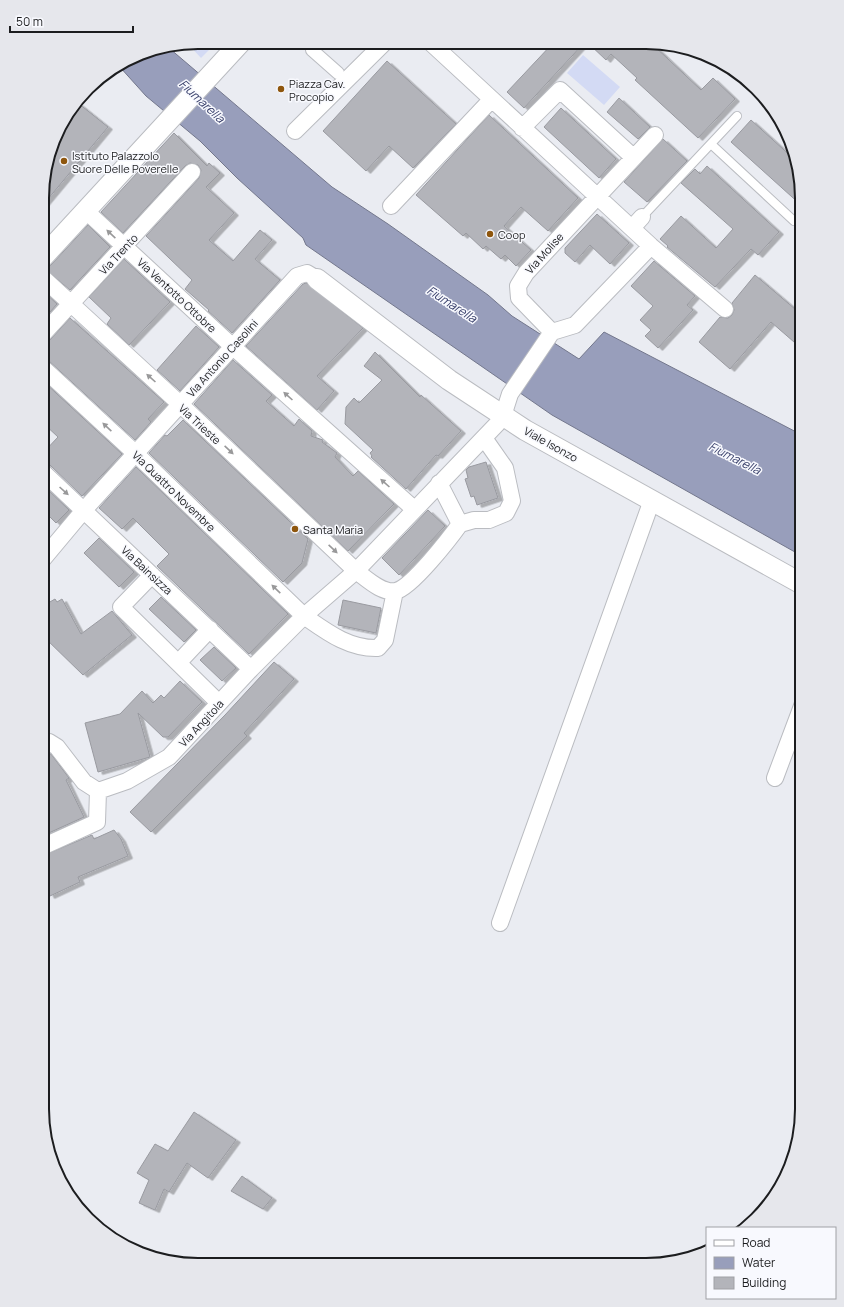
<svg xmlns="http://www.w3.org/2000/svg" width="844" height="1307" font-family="Manrope,sans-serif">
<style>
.green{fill:#d3daf4}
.water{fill:#989ebb;stroke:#73778c}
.building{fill:#b3b4ba;stroke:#999aa0;filter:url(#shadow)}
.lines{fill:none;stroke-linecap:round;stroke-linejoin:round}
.service-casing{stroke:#babcc1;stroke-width:10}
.pedestrian-casing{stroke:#babcc1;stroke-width:14}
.minor-casing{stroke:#babcc1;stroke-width:18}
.tertiary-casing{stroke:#babcc1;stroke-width:22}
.service{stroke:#fff;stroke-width:8}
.pedestrian{stroke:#fff;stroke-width:12}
.minor{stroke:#fff;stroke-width:16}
.tertiary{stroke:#fff;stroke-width:20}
.oneway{fill:#99999a}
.poi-dot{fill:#8e560d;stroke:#f8f9fe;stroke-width:1.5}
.labels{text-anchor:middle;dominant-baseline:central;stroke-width:3;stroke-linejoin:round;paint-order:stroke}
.poi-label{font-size:11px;fill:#1c1d1f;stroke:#f8f9fe;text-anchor:start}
.street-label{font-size:11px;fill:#1c1d1f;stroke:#f8f9fe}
.water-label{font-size:12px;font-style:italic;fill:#39406b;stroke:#f8f9fe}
.rim{fill:none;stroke:#1c1d1f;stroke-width:2}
</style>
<defs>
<filter id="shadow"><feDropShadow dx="4.5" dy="2.5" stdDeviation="0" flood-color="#0004"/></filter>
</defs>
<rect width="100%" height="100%" fill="#eaecf2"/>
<path class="green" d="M198,42h19l-16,16 -13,-14z
M583,55l37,32 -16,18 -37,-32z"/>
<path class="water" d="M169,48l163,139 56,37 100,71 24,21 67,43 25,-27 198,103v121l-250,-141 -246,-170 -3,-7 -66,-60 -37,-37 -54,-45 -27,-30 20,-12z"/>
<path class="building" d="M553,43h31l-60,65 -17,-16z
M588,43h63l50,47 12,-12 22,21 -37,39 -63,-58 2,-2 -26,-24 -5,6z
M387,61l69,63 -43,44 -24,-22 -23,25 -43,-40z
M619,98l31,29 -12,12 -31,-27z
M78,103l30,24 -65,78v-27l10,-33 12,-15 -5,-4z
M561,108l55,51 -17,19 -55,-51z
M489,115l89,83 -30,33 -27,-24 -17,19 27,24 -15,16 -11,-11 -4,4 -15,-13 -3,3 -17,-16 -3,3 -47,-41z
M751,120l43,39 8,47 -71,-64z
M174,133l33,33 2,-3 11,10 -14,14 28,26 -25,27 24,21 27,-31 12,10 -17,19 25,21 -48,53 -24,-22 1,-1 -24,-21 7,-9 -46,-44 53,-58 2,-8 -3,-5 -8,-2 -5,3 -62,67 -22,-21z
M663,139l24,22 -40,41 -23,-20z
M707,166l72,66 -21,23 -7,-6 -36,38 -48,-40 1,-1 -8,-7 21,-23 35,32 17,-19 -52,-46 14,-14 5,5z
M597,214l32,29 -19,21 -20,-19 -15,17 -10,-9v-5z
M88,225l22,22 -40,43 -25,-21 6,-4z
M124,259l46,43 -41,43 -22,-21 4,-6 -22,-21z
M654,261l41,35 -8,9 6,5 -35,38 -13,-12 6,-6 -11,-10 13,-14 -22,-20z
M755,275l47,40v34l-31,-27 -41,47 -31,-27 21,-25 8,1 4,-3 2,-5 -2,-7z
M306,283l57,45 -46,48 17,15 -17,19 -71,-64 57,-62z
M43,291l14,13 -14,16z
M70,318l94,84 -16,17 3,3 -16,18 -86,-79 -6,-2v-16l7,-3z
M196,326l23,21 -39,44 -23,-21z
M375,352l45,45 1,-2 40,36 -23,25 -2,-1 -30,34 -35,-32 1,-1 -2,-3 3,-3 -28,-26 1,-17 8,-9 5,5 23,-23 -18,-14z
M233,360l39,35 -6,6 28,25 5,-7 13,12 -1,5 12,4 -1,2 15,11 -2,4 18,19 5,-5 36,33 -46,47 -154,-147z
M43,381l79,73 -40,42 -32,-31 -7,-2v-10l15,-16 -15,-14z
M183,420l125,119 -6,24 -19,19 -134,-129 16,-18 2,1z
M486,462l12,36 -21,7 -3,-9 -3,1 -6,-18 3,-1 -2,-8 3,-3z
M136,467l152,147 -39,40 -92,-88 12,-12 -36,-36 -11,11 -23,-21z
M43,485l26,25 -13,13 -13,-13z
M428,510l17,16 -46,49 -17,-17z
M99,538l35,34 -15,15 -35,-34z
M161,597l35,33 -12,12 -35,-33z
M55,599l2,3 5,-3 19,35 31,-23 20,24 -49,40 -40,-39v-30z
M343,600l38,8 -5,25 -38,-8z
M214,647l22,21 -14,13 -22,-21z
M274,662l20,17 -50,54 3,3 -96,96 -21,-20 95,-97z
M180,681l22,21 -34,35h-5l-25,-24 12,44 -52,15 -13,-49 35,-9 22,-23 11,12 8,-8 3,3z
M42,752l9,2 18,24 -3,2 18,37 -42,19z
M114,830l7,9 7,17 -50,21 2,5 -30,14 -8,-16v-24l50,-21 2,4z
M194,1112l42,28 -28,38 -21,-15 -18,29 -5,-3 -9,21 -16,-7 10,-23 -12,-7 18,-29 13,7z
M242,1176l30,22 -9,11 -32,-18z"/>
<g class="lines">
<defs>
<path id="service" d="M711,144l83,77
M642,217l95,-101"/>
<path id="pedestrian" d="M317,42l1,2 -6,6 26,23"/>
<path id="minor" d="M431,43l220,203 74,63
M522,128l38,-38 73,67
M295,131l89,-88
M391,206l100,-106
M86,211l146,135 182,163
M632,228l10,-11
M43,278l137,126 176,167c10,7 26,23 40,20 16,-4 54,-53 64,-67l-21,-41
M552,332l-33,-34 -1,-12 8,-13 129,-138
M43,334l149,-162
M43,368l92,85 169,163c23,16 45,33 74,32l7,-8 10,-49
M43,472l208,197
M460,524l14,-4h15l17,-7 6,-12 -7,-33 -21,-30
M43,559l41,-49 213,-234 10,-3 10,6
M152,575l-31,32 98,96
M178,663l32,-34
M43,743l6,-1 8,5 27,35 14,9
M775,778l27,-72
M42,847l55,-25 1,-31 29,-10 42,-24 82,-88 53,-53 52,-45 141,-147 6,-8 7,-22 42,-62 23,-7 76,-79
M500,923l152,-423"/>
<path id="tertiary" d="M43,257l198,-215
M317,279l132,101 76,50 277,154"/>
</defs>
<use href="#service" class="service-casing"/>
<use href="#pedestrian" class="pedestrian-casing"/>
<use href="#minor" class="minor-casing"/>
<use href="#tertiary" class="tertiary-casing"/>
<use href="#service" class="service"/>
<use href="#pedestrian" class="pedestrian"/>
<use href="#minor" class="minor"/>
<use href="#tertiary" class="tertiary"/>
</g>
<defs><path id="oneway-solid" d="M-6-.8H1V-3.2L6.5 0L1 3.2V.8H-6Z"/></defs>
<g class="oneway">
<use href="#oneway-solid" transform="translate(111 234) rotate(-137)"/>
<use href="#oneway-solid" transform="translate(151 378) rotate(-138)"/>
<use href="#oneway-solid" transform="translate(288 396) rotate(-138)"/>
<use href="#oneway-solid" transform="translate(107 427) rotate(-137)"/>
<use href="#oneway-solid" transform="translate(229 450) rotate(43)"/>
<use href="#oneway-solid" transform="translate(385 483) rotate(-138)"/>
<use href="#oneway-solid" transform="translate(64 491) rotate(42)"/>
<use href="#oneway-solid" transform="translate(333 549) rotate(43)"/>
<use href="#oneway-solid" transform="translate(276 589) rotate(-136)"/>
</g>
<g class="poi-dot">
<circle cx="281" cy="89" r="4"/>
<circle cx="64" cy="161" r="4"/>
<circle cx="490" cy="234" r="4"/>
<circle cx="295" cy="529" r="4"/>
</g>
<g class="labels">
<g class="poi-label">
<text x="289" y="83">Piazza Cav.<tspan x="289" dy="13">Procopio</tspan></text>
<text x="72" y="155">Istituto Palazzolo<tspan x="72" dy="13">Suore Delle Poverelle</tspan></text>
<text x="498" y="234">Coop</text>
<text x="303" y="529">Santa Maria</text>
</g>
<g class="street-label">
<text transform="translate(544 253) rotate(-48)">Via Molise</text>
<text transform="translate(118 254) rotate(-47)">Via Trento</text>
<text transform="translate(177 295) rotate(43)">Via Ventotto Ottobre</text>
<text transform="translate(222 358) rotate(-48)">Via Antonio Casolini</text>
<text transform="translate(200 424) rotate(43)">Via Trieste</text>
<text transform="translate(551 444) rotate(29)">Viale Isonzo</text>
<text transform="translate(174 491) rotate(44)">Via Quattro Novembre</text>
<text transform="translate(147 570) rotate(43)">Via Bainsizza</text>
<text transform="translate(201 723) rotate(-47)">Via Angitola</text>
</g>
<g class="water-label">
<text transform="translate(202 101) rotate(43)">Fiumarella</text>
<text transform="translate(452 304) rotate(33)">Fiumarella</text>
<text transform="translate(735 458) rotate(27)">Fiumarella</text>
</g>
</g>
<path d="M0 0H844V1307H0ZM198 49H646A149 149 0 0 1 795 198V1109A149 149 0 0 1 646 1258H198A149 149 0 0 1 49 1109V198A149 149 0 0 1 198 49Z" fill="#e6e7ec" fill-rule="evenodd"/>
<path class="rim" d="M198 49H646A149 149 0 0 1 795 198V1109A149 149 0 0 1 646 1258H198A149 149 0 0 1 49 1109V198A149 149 0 0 1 198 49Z"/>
<rect x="706" y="1227" width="130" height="72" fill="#f8f9fe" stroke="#a0a1a5"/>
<rect x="714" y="1240" width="20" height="6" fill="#ffffff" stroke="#a0a1a5"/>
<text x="742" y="1247" font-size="12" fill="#1c1d1f">Road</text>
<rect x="714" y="1257" width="20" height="12" fill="#989ebb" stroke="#a0a1a5"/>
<text x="742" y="1267" font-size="12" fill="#1c1d1f">Water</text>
<rect x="714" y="1277" width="20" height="12" fill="#b3b4ba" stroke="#a0a1a5"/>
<text x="742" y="1287" font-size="12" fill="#1c1d1f">Building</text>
<path d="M10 26v6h123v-6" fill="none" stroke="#1c1d1f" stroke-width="2"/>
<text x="16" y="26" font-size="12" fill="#1c1d1f" stroke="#f8f9fe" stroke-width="3" paint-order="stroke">50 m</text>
</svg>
